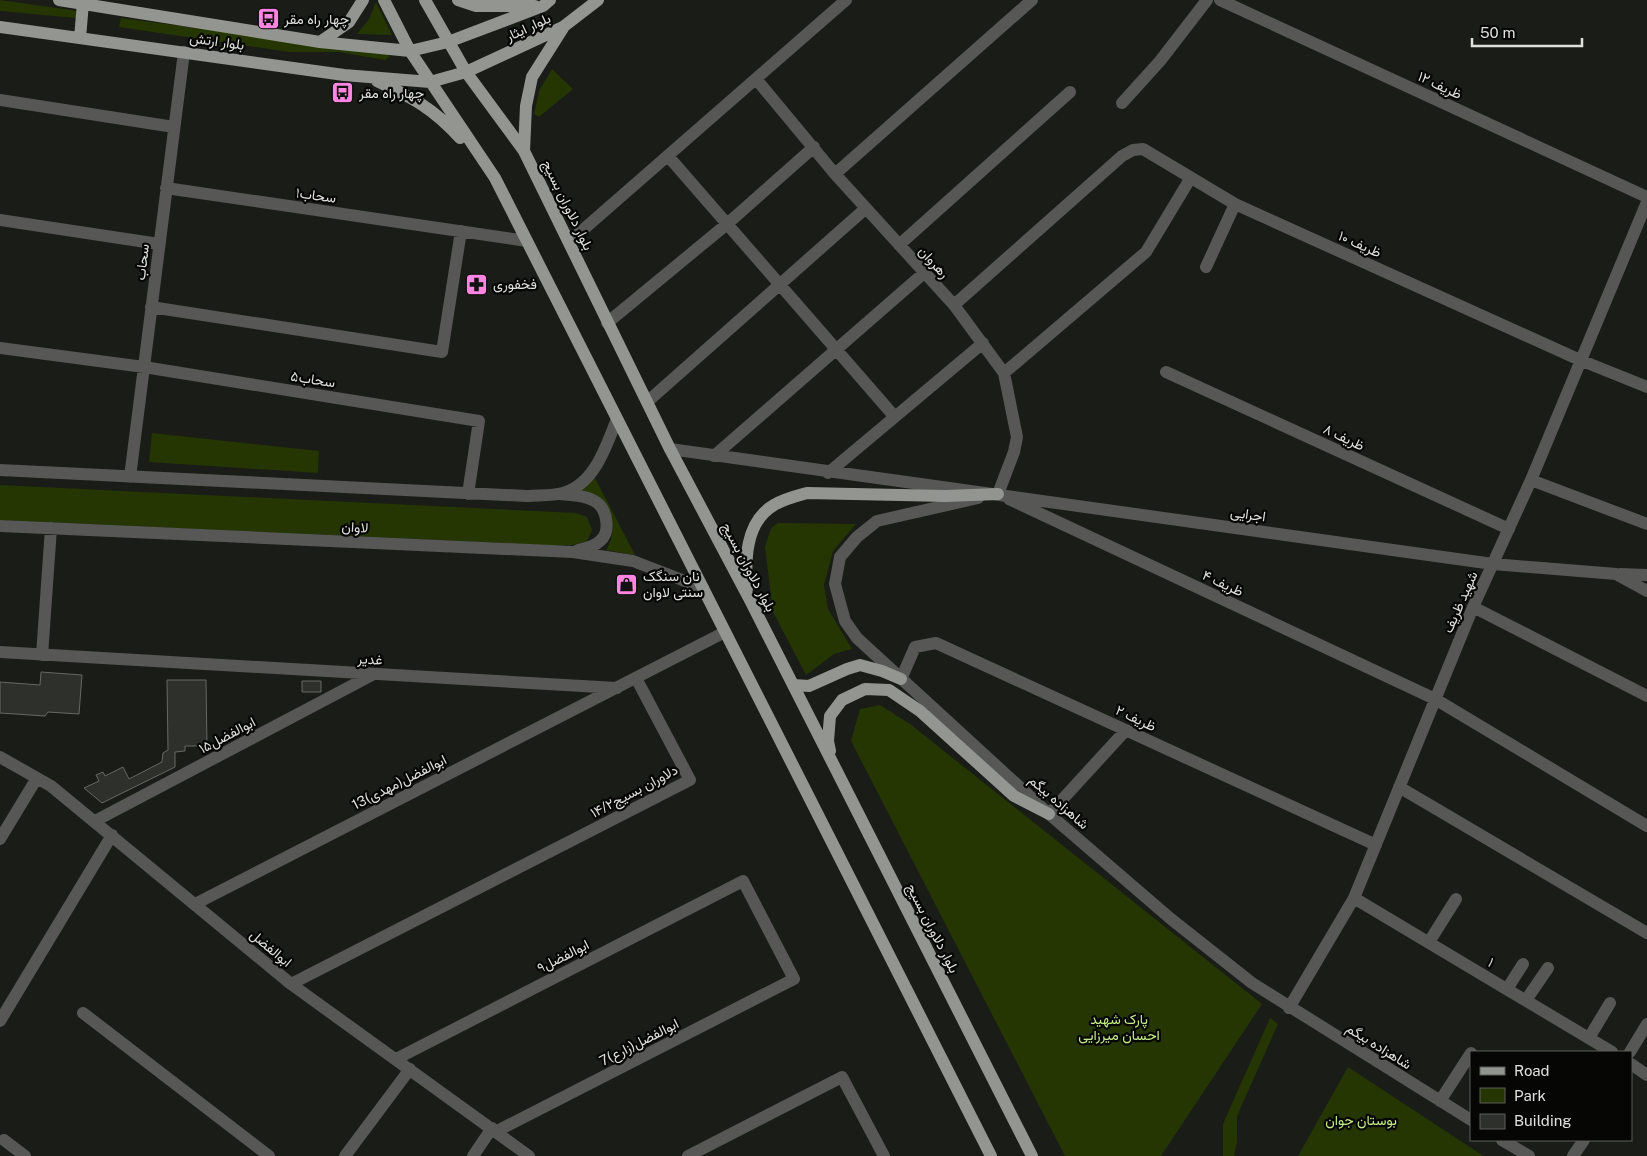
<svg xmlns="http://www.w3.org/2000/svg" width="1647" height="1156" font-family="'Public Sans',Vazirmatn,sans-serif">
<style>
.green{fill:#253602}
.building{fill:#2e302b;stroke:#666963}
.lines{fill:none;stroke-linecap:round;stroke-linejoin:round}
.minor{stroke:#575855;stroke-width:12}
.major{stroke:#939690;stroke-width:12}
.labels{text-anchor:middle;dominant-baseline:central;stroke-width:4.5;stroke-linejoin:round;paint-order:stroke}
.poi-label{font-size:14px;fill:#dfe1dd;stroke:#060605;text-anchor:start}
.street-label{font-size:14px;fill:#dfe1dd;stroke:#060605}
.park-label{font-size:14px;fill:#c4ec89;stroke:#060605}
</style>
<rect width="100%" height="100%" fill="#1a1c17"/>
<path class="green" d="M0,0l78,11 -2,7 -76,-7z
M376,2l16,33 -35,-1 12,-15z
M121,18l265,35 4,3 -5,4 -46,-8h-50l-170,-25z
M552,69l21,20 -34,28 -5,-3 5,-23z
M152,433l167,18 -1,22 -169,-11z
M594,476l41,79 -29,-5c7,-12 7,-20 4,-33l-30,-23z
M0,485l576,28 11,4 5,13 -5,11 -14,4h-25l-548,-25z
M778,523l78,1 -23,27 -9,34 4,24 24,40 -18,5 -28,21 -33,-63 -8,-65 6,-19z
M880,705l30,19 352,280 -101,152h-96l-214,-415 9,-32z
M1270,1018l8,6 -41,92v26l-3,14h-11v-32z
M1348,1067l134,88 2,1h-186z"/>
<path class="building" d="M41,672l41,3 -3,39 -31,-2 -3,4 -45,-3v-31l40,3z
M167,680h39l1,66h-22v5l-10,1v15l-73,36 -18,-15 15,-7 -3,-6 7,-3 2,4 18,-9 6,12 33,-17 1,-9 5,-3z
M302,681h19v11h-19z"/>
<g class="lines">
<path class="minor" d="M1220,0l427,197
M756,79l79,95 119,131 50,68 13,64 -3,15 -16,42
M0,100l174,27
M1122,103l38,-42 47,-61
M668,156l226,260
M835,174l197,-174
M166,188l361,53
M0,220l159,24
M569,242l277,-242
M899,245l171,-153
M1206,267l29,-63
M954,305l168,-149 11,-6 10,-1 92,55 345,156 67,27
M151,307l291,45 19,-121
M607,323l120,-99 87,-77
M0,348l144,19 335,54 -11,73
M1166,372l343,157
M1004,373l142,-121 44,-73
M647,402l218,-193
M670,449l823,115 123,10 31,17
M714,456l210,-183
M0,470l527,26c11,-1 25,0 36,-3 32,-9 43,-47 54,-74
M828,473l155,-130
M130,477l54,-425
M1531,480l116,44
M560,494c11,1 27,1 36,8 11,7 15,30 4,39 -6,6 -14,7 -22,9
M978,498l-101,23 -20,16 -17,20 -5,27 10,37 12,17 192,176 122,105 81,64 219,137
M1009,499l426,200 212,127
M0,526l573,26 60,9 70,27
M1620,574l27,1
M1473,607l174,89
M0,652l617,36
M42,655l9,-127
M901,679l14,-32 21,-4 440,202
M0,757l51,29 240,198 238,172
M1399,787l248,146
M1049,814l77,-84
M95,821l277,-146
M0,839l37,-61
M1354,898l258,154
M195,904l530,-272
M1429,942l27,-43
M291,984l399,-204 -54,-102
M1507,989l16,-25
M1526,1000l22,-32
M1289,1008l65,-110 119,-291 58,-127 116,-278
M83,1013l186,143
M0,1021l112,-186
M1589,1038l21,-35
M1630,1052l17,-28
M396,1059l347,-178 51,98 -297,152
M1631,1064l16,11
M1440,1101l31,-48
M4,1140l21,16
M1502,1140l27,16
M345,1156l65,-87
M473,1156l19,-28
M688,1156l154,-79 42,79
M1573,1156l11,-16"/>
<path class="major" d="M59,0l261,42 90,9 38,-9 95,-36 7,-6
M384,0l26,51 85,127 496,978
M425,0l41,72 58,79 146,298 81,153 281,554
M458,0l18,6h59
M0,27l344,48 86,7 36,-10 97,-45 35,-27
M80,38l3,-35
M320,42l29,-20 14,-22
M377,81c36,17 56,27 83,57
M524,151l2,-45 6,-29 31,-49
M747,589c-2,-28 -2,-67 27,-84 10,-6 22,-9 33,-12l139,3 52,-2
M793,685l16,1 38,-17 13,-4 22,6 19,8
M830,751l-2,-10 2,-25 12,-16 23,-11 24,1 31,21 94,85 35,18"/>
</g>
<defs>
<symbol id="bus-square" viewBox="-11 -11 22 22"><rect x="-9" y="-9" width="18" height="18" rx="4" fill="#fe86e1" stroke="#060605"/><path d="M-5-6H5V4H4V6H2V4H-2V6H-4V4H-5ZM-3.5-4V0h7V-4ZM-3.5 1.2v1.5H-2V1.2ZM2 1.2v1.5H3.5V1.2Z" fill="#111"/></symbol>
<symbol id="pharmacy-square" viewBox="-11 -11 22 22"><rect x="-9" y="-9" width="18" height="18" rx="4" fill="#fe86e1" stroke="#060605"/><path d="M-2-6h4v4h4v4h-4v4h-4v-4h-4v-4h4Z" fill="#111"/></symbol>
<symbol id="shop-square" viewBox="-11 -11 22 22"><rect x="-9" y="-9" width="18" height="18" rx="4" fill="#fe86e1" stroke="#060605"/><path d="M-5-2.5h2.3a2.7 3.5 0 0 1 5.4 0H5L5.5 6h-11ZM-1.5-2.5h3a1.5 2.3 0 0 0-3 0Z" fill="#111"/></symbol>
</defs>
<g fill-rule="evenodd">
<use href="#bus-square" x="256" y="6" width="25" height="25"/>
<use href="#bus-square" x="330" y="80" width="25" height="25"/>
<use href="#pharmacy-square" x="464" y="272" width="25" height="25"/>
<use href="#shop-square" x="614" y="572" width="25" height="25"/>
</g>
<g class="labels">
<g class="poi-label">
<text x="284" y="19">چهار راه مقر</text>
<text x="359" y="93">چهار راه مقر‍</text>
<text x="493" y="284">فخفوری</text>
<text x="643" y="576">نان سنگک<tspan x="643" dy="16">سنتی لاوان</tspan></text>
</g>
<g class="street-label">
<text transform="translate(528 27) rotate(-25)">بلوار ایثار</text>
<text transform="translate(217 41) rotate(8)">بلوار ارتش</text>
<text transform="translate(1440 85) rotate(25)">ظریف ۱۲</text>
<text transform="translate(316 195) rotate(8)">۱سحاب</text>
<text transform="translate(568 205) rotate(64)">بلوار دلاوران بسیج</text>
<text transform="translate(1360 244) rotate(24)">ظریف ۱۰</text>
<text transform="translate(142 262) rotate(-83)">سحاب</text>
<text transform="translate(934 262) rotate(48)">رهروان</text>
<text transform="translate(313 379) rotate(9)">۵سحاب</text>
<text transform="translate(1344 437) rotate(25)">ظریف ۸</text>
<text transform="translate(1248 514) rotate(8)">اجرایی</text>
<text transform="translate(355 527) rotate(3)">لاوان</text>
<text transform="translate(749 567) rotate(62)">بلوار دلاوران بسیج</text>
<text transform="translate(1223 583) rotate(25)">ظریف ۴</text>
<text transform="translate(1460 602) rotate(-66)">شهید ظریف</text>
<text transform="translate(370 659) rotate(3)">غدیر</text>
<text transform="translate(1136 718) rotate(25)">ظریف ۲</text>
<text transform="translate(227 735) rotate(-28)">ابوالفضل۱۵</text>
<text transform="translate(399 782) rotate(-27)">13ابوالفضل(مهدی)</text>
<text transform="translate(634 791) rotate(-28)">۱۴/۲دلاوران بسیج</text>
<text transform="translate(1059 802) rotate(41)">شاهزاده بیگم</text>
<text transform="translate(933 928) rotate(63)">بلوار دلاوران بسیج</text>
<text transform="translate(271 948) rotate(40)">ابوالفضل</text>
<text transform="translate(563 956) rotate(-27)">ابوالفضل۹</text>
<text transform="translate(1491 962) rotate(31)">۱</text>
<text transform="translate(639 1042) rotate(-27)">7ابوالفضل(زارع)</text>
<text transform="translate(1379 1046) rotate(32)">شاهزاده بیگم</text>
</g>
<g class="park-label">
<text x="1119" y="1019">پارک شهید<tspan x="1119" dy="16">احسان میرزایی</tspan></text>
<text x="1361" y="1120">بوستان جوان</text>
</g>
</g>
<rect x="1470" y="1051" width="162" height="90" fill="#060605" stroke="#5d5e5b"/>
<rect x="1480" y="1067" width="25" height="8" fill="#939690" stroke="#5d5e5b"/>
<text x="1514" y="1076" font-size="15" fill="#dfe1dd">Road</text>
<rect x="1480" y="1088" width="25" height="15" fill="#253602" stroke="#5d5e5b"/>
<text x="1514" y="1101" font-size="15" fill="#dfe1dd">Park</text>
<rect x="1480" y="1114" width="25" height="15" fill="#2e302b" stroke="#5d5e5b"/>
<text x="1514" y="1126" font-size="15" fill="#dfe1dd">Building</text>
<path d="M1472 38v8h110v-8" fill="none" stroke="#dfe1dd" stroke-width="2.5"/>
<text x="1480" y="38" font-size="15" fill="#dfe1dd" stroke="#060605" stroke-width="4" paint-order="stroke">50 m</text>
</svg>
